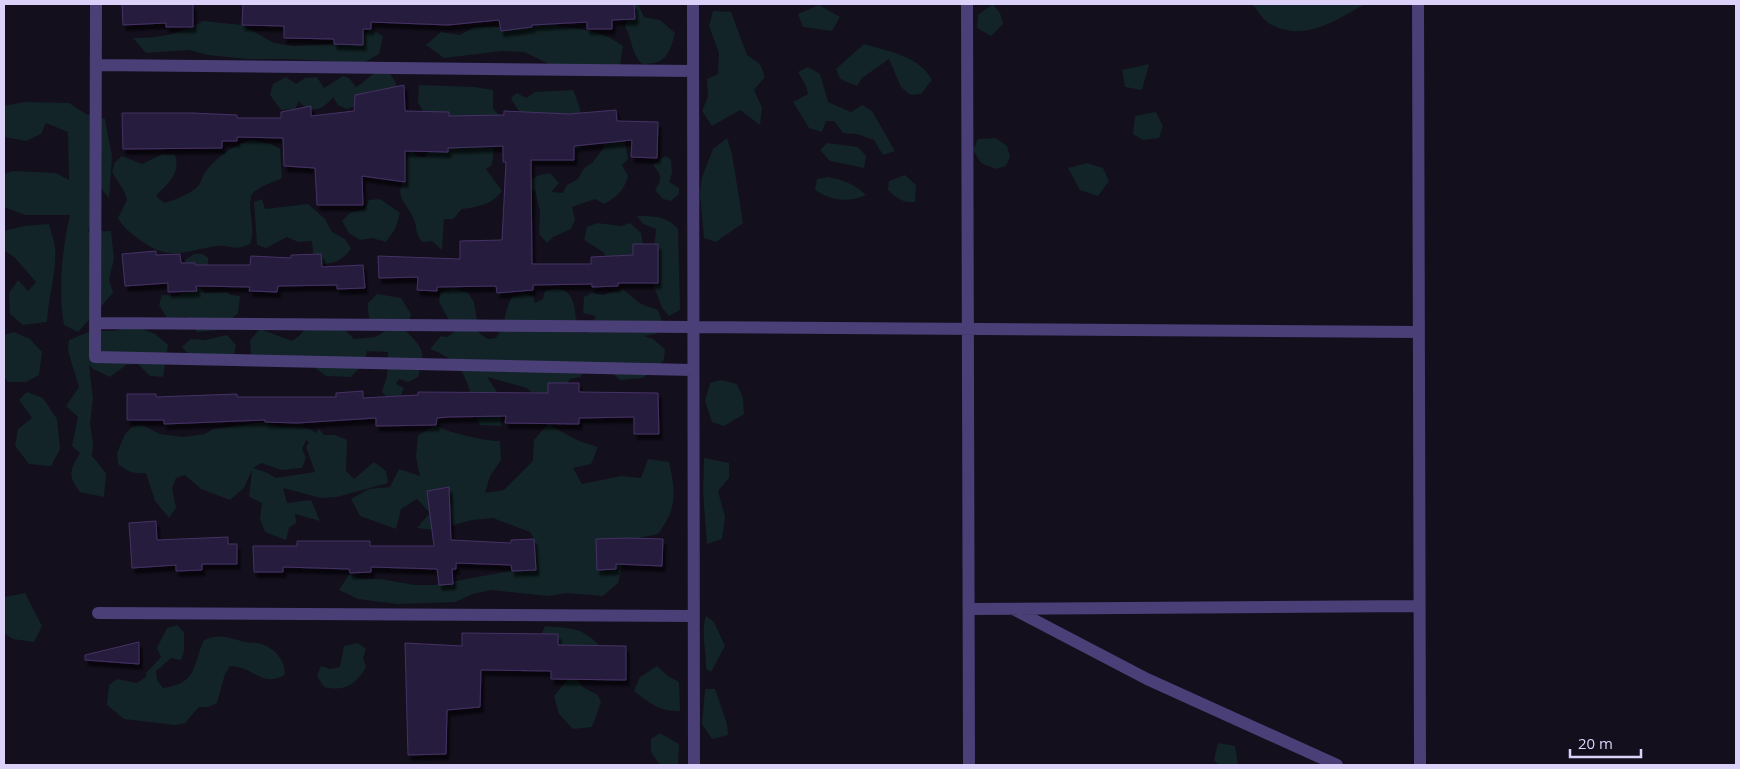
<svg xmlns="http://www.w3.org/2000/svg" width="1740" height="769" font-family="'Open Sans',sans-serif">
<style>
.green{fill:#122427;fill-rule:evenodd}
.building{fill:#281d3c;stroke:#443265;filter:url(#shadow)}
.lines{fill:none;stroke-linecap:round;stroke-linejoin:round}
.street{stroke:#4a3f77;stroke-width:12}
</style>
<defs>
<filter id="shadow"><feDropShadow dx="3" dy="5.5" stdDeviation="1" flood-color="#0009"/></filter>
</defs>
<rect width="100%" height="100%" fill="#130f1d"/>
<path class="green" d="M635,4h3l6,13 16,3 15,13c-6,22 -9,31 -33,31 -11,-11 -10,-25 -17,-38z
M993,4l7,9 3,11 -12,12 -14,-8 1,-13z
M1252,4h113c-29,16 -61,39 -95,20 -7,-4 -13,-14 -18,-20z
M819,5l21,12 -8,14 -29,-4 -5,-13z
M713,11l18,1 16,43 13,9 5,13 -11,13 8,18 -2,17 -20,-15 -28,16 -10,-15 6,-14 -1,-18 11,-5 1,-21 -10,-27z
M203,21l39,4 32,18 20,3 61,-3 16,-14 12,7 -4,18 -16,9 -78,-4h-38l-39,-4 -19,-5 -43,3 -13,-15c23,1 50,-5 70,-17z
M544,24c32,6 51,2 79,22l-3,19 -60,4 -36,-17 -22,-1 -58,7 -18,-13 15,-13 19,3 14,-8h58z
M864,44c26,8 54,11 68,36l-11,14 -11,1 -9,-8 -12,-28 -27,19 -5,8 -17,-7 -4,-10z
M1149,64l-7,26 -17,-3 -3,-17z
M808,67l12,7 8,28 23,10 11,-7 10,6 23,40 -12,4 -9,-15 -17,-6 -14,-1 -9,-12h-8l-4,11 -13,-4 -16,-26 15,-8 -2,-8 -8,-14z
M378,72l12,2 6,9 1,8 -50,18 -9,-4 -5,-8c-9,13 -24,18 -34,4l-4,8 -14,1 -11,-15 3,-11 13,-7 10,7 9,-6 12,-1 7,11 19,-12 6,2 7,9c9,-5 13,-12 22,-15z
M419,85l55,2 19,3v18l5,6 -6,51 -6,4 16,22c-9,13 -24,16 -40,18l-9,10h-9l-2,31 -10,-9 -10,1c-8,-12 -4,-12 -8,-22 -7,-19 -22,-21 -8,-43l-2,-11 8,-20 4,10 9,1 4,-9 -4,-33 -7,-13z
M573,90c9,19 12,39 7,59 -21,0 -61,-31 -69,-51l6,-5 9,5 9,-6z
M24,102l45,1 17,11 19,5 7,37 -3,42 -16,-19 -1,37 -4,16 23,-1 3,28 -5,20 4,14 -35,39 -14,-7c-6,-35 -2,-75 6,-110h-45l-21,-8v-33l9,-3 43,2 13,7 -1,-48 -22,-9 -5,11 -15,7 -22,-4v-31z
M1156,112l7,14 -4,12 -16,2 -10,-6 2,-18z
M624,135l4,24 -6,6 6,11c-4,15 -11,21 -24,28l-9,-5 -23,8 3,13 -4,9 -18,8 -6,6 -8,-9 1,-23 -5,-21 -16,1c9,-11 16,-16 31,-18l9,10 -8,9 12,1 4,-8 11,-6 6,-11 8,-5 11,-14 3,-11z
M727,138l5,16 11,69 -27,19 -12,-4 -4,-44 2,-17 11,-28z
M996,138l11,8 3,11 -4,9 -10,3 -15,-6 -8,-13 5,-11z
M252,140l19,4 9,5 2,29c-8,4 -24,9 -29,15 -8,10 4,34 -3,51 -17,8 -19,0 -34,2 -36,6 -48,16 -80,-9 -8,-6 -13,-10 -18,-19l9,-18 -3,-9 -12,-19 3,-10 7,-6 20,8 21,-10 12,1c6,19 -7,28 -19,41l8,7c11,-3 27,-9 35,-18 2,-3 3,-8 5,-11 11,-16 30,-30 48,-34z
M827,143l31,4 8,9 -2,12 -34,-7 -10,-11z
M665,156l6,3 1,14 -3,9 10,6v6l-8,7 -8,-2 -8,-9c7,-10 7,-15 -2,-25z
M1087,163l16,5 6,13 -11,15 -18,-6 -12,-22z
M905,175l11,10 -1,17c-12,1 -19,-4 -27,-12l1,-9z
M828,177c15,3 27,7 38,18 -19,8 -34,6 -51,-5l2,-11z
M262,199l3,10 43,-5 17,15 7,13 13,7 6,10c-10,14 -20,15 -37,15l-2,-23 -14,1 -11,-5 -21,11 -9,-3 -3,-43z
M380,199l20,14 -5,16 -9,13 -14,-4 -12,2 -11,-7 -7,-12 8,-8 15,-4 4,-9z
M637,216c17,0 30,0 41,13l2,81 -11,6 -7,-8 -11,-30 5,-49 -13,-5z
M597,223l24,3 9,-3 11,10 4,22 -34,9 -8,-12 -19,-12 3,-13z
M49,224c2,8 5,16 6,23 2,26 -7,50 -8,75l-24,3 -13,-11 -1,-21 9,-13 10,11 8,-9 -21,-24 -11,-8v-19l20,-5z
M194,254h9l5,4v7l-6,6 -2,16 5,6 22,-1 4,3 9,1 -2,17 -19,17 -22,2 -10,-15 -20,1 -8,-13 3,-10 17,1 7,-11 -1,-25z
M453,288l15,5 6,9 5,31 9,6 8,-1c10,-12 8,-28 16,-41l12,-3 9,2 2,7 8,-4 2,-8c32,-10 30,20 32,41l10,1 9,-17 -13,-3 1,-16 8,-4 11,2 19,-6 19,15 17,6 4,11 -6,13 -12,2 9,3 12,10 -1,11 -21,18 -23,2 -16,-15 -14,-1 -10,13 -10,2 -5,9 -27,11 -11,-11 -40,-11 13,19 1,30 -21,-1c-14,-36 -7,-60 -50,-76l11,-13 6,1 8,-6 -16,-29 1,-9z
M377,294l24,4 10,16 -4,18c18,18 18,21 11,45l-10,5 -9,-3 -3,5 8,4 -5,12 -9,1 -8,-9 5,-16 1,-24 -21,-1 -3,12 -13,14 -25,-1 -16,-12 -59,-9 -1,-15 10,-11 32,12 8,-6 14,-17 21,2 19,19 21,-2 9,-5c-15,-6 -16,-14 -16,-29z
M135,326l20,8 13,11 -5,32 -13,-1 -12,-12 -12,1 -16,12 -17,-8 -4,-4 4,34 -3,25 3,19 -1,13 14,17 -2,24 -24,-5c-13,-17 -10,-22 0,-39l-8,-7 6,-29 -12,-11 13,-19 -11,-36 1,-11 22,-9h22z
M14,332l16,7 12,13 -3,23 -13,7h-18l-4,-5v-42z
M227,335l9,10 -2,9h-46l-6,-7 9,-8 14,1z
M721,380l16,4 6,14 1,16 -20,12 -12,-4 -7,-21 5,-18z
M27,392l16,6 14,21 3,30 -9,17 -22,-2 -14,-18 3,-17 14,-11 -13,-18z
M265,422c15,9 38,0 51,11l3,-4 5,6h11l12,5 -1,31 8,8 20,-17 12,9 2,12 -51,14 -16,1 -38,-10 4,15 24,-3 9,21 -25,-7 1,9 -7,5 -3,12 -21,-8 -5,-13 2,-16 -13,-6 3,-27 -8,18 -14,12 -29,-11 -16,-14 -9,3 -4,10 4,20 -7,10 -14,-17 -9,-28c-12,1 -18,-1 -28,-9l-1,-11 8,-19 7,-7 10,-2 18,9 23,3 22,-3 8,-5zM306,440l3,2 -3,5 9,25 -40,6 -7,-5 -15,-5 8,-5 20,7 21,-2 4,-10 -4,-9z
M548,424l31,17 19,6 -7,17 -18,4 9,16 39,-8 20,2 7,-19 21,3c7,30 8,47 -11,72l-19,4 -16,24 -5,21 -15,13 -36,-3 -19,3 -57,-6 -18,4 -18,8 -58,2 -39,-5 -19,-9 11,-17 9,6h22l33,6h20l82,-15 17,-11 1,-20 -4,-7 -37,-14 -21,2 -36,10 -19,-2 13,-15 -13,-14 -16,10 -5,20 -36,-13 -9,-17 18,-10 21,-2 9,-18 21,7 -4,-19 2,-22 18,-10c11,8 50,16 64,16l1,19 -11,16 -5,17 19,-3 29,-29 1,-21z
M704,458l25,5v15l-11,13 7,26 -3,22 -15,5 -4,-52z
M25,593l17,33 -8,16 -21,-3 -9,-6v-36z
M706,616l8,6 11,24 -14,26 -5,-3c1,-18 -6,-36 0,-53z
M177,625l7,7v19l-3,9 -10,-2 -15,13 1,9 6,8c35,-5 29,-22 41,-48 16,-7 25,-2 41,2 6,1 14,0 19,3 13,5 21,17 21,30 -24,13 -30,-8 -55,-9l-5,8 -8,29 -9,4h-9l-14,16 -10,2 -51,-6 -17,-14 2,-20 8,-6 20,4 9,-6v-4l15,-16 -4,-9 10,-20z
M545,626c31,3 39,1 60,26l-68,-7z
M358,643l8,6 -3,9 3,9c-10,18 -22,25 -42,20l-7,-11 4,-10 9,3 10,-2 4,-21z
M657,666l11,10 11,6 1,29c-20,1 -31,-8 -46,-20l6,-14z
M572,674l12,14 14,7 3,7 -9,25 -19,2 -14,-15 -5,-18z
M705,689h10l12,35 1,11 -16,4 -10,-15z
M660,733l19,11 -1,21h-18l-9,-13v-13z
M1218,743l17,3 3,19h-19l-5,-5z"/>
<path class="building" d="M122,4h71v23h-27v-4l-43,2z
M243,4h391l1,15 -23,1v9h-25v-7l-55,3v2l-31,4 -2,-11 -51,5 -77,-3v7h-8v16l-29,-1v-5l-50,-1v-12l-42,-1z
M404,85l1,26 44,1v4l55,-1v-4l65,3 47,-4 1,11 41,1 -1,36 -26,-1 1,-17 -58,6v14h-43l1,104h59v-7l42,-2v-11h25v39h-40v3l-26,1v-3l-59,1v5l-36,3 -1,-7 -59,1v4l-20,-1 1,-13 -39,1 -1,-22 82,3v-18l42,-1 4,-78h-3v-16l-55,2v4l-43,-1v31l-43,-6 1,29h-46l-2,-37 -31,-2 -1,-28 -46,-1v4h-15v7l-99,1 -1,-36h70l45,2v3h44v-6l30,-6v10l43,-5 1,-16z
M156,251v4l24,-1 1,9h14v2h55l1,-9 40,2v-3l30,-1 1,13 41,-2 2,23 -28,1v-4l-59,1 -1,6 -28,-1 1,-4 -54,-1 1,5 -29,1v-9l-43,3 -3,-32z
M548,383h31v9l79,1 1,41h-25v-17l-55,1v6l-74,-1 1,-7 -58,1 -11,1 -1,7 -60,1v-8l-79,5 -32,-1v-2l-101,4v-4h-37v-26h29v3l81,-3v3h99v-4l27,-2v7l55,-3v-3l130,1z
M449,487l2,53 60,3v-3l23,-1 2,31 -24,1 -1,-6 -55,-2v6h-4l1,15 -14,1 -2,-16 -66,-2v5l-21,1 -1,-4 -66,-2v5h-29l-1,-26h44v-5h73v5h64l-7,-55z
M156,521l1,19 71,-3v7h9v20h-35v6l-26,1v-6l-44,3 -3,-45z
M626,538l37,1 -1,27 -46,-2v5l-19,1 -1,-31z
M462,633l96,1v11l68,1v34l-75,-1v-8l-70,-1 -1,37 -33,3 -1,44 -38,1 -3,-112 57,3z
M139,642v22l-54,-4v-5z"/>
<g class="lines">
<path class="street" d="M96,4l-1,353 598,13
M693,4l1,761
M967,4l2,761
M1418,4l2,761
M96,65l597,6
M95,323l1324,9
M969,609l450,-3
M1015,610l132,69 190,86
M98,613l596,3"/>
</g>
<rect width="1740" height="769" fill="none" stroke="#dbd1f9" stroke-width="10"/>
<path d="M1570 749v8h71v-8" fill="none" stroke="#dbd1f9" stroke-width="2.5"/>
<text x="1578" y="749" font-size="15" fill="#dbd1f9" stroke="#130f1d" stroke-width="4" paint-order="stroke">20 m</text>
</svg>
